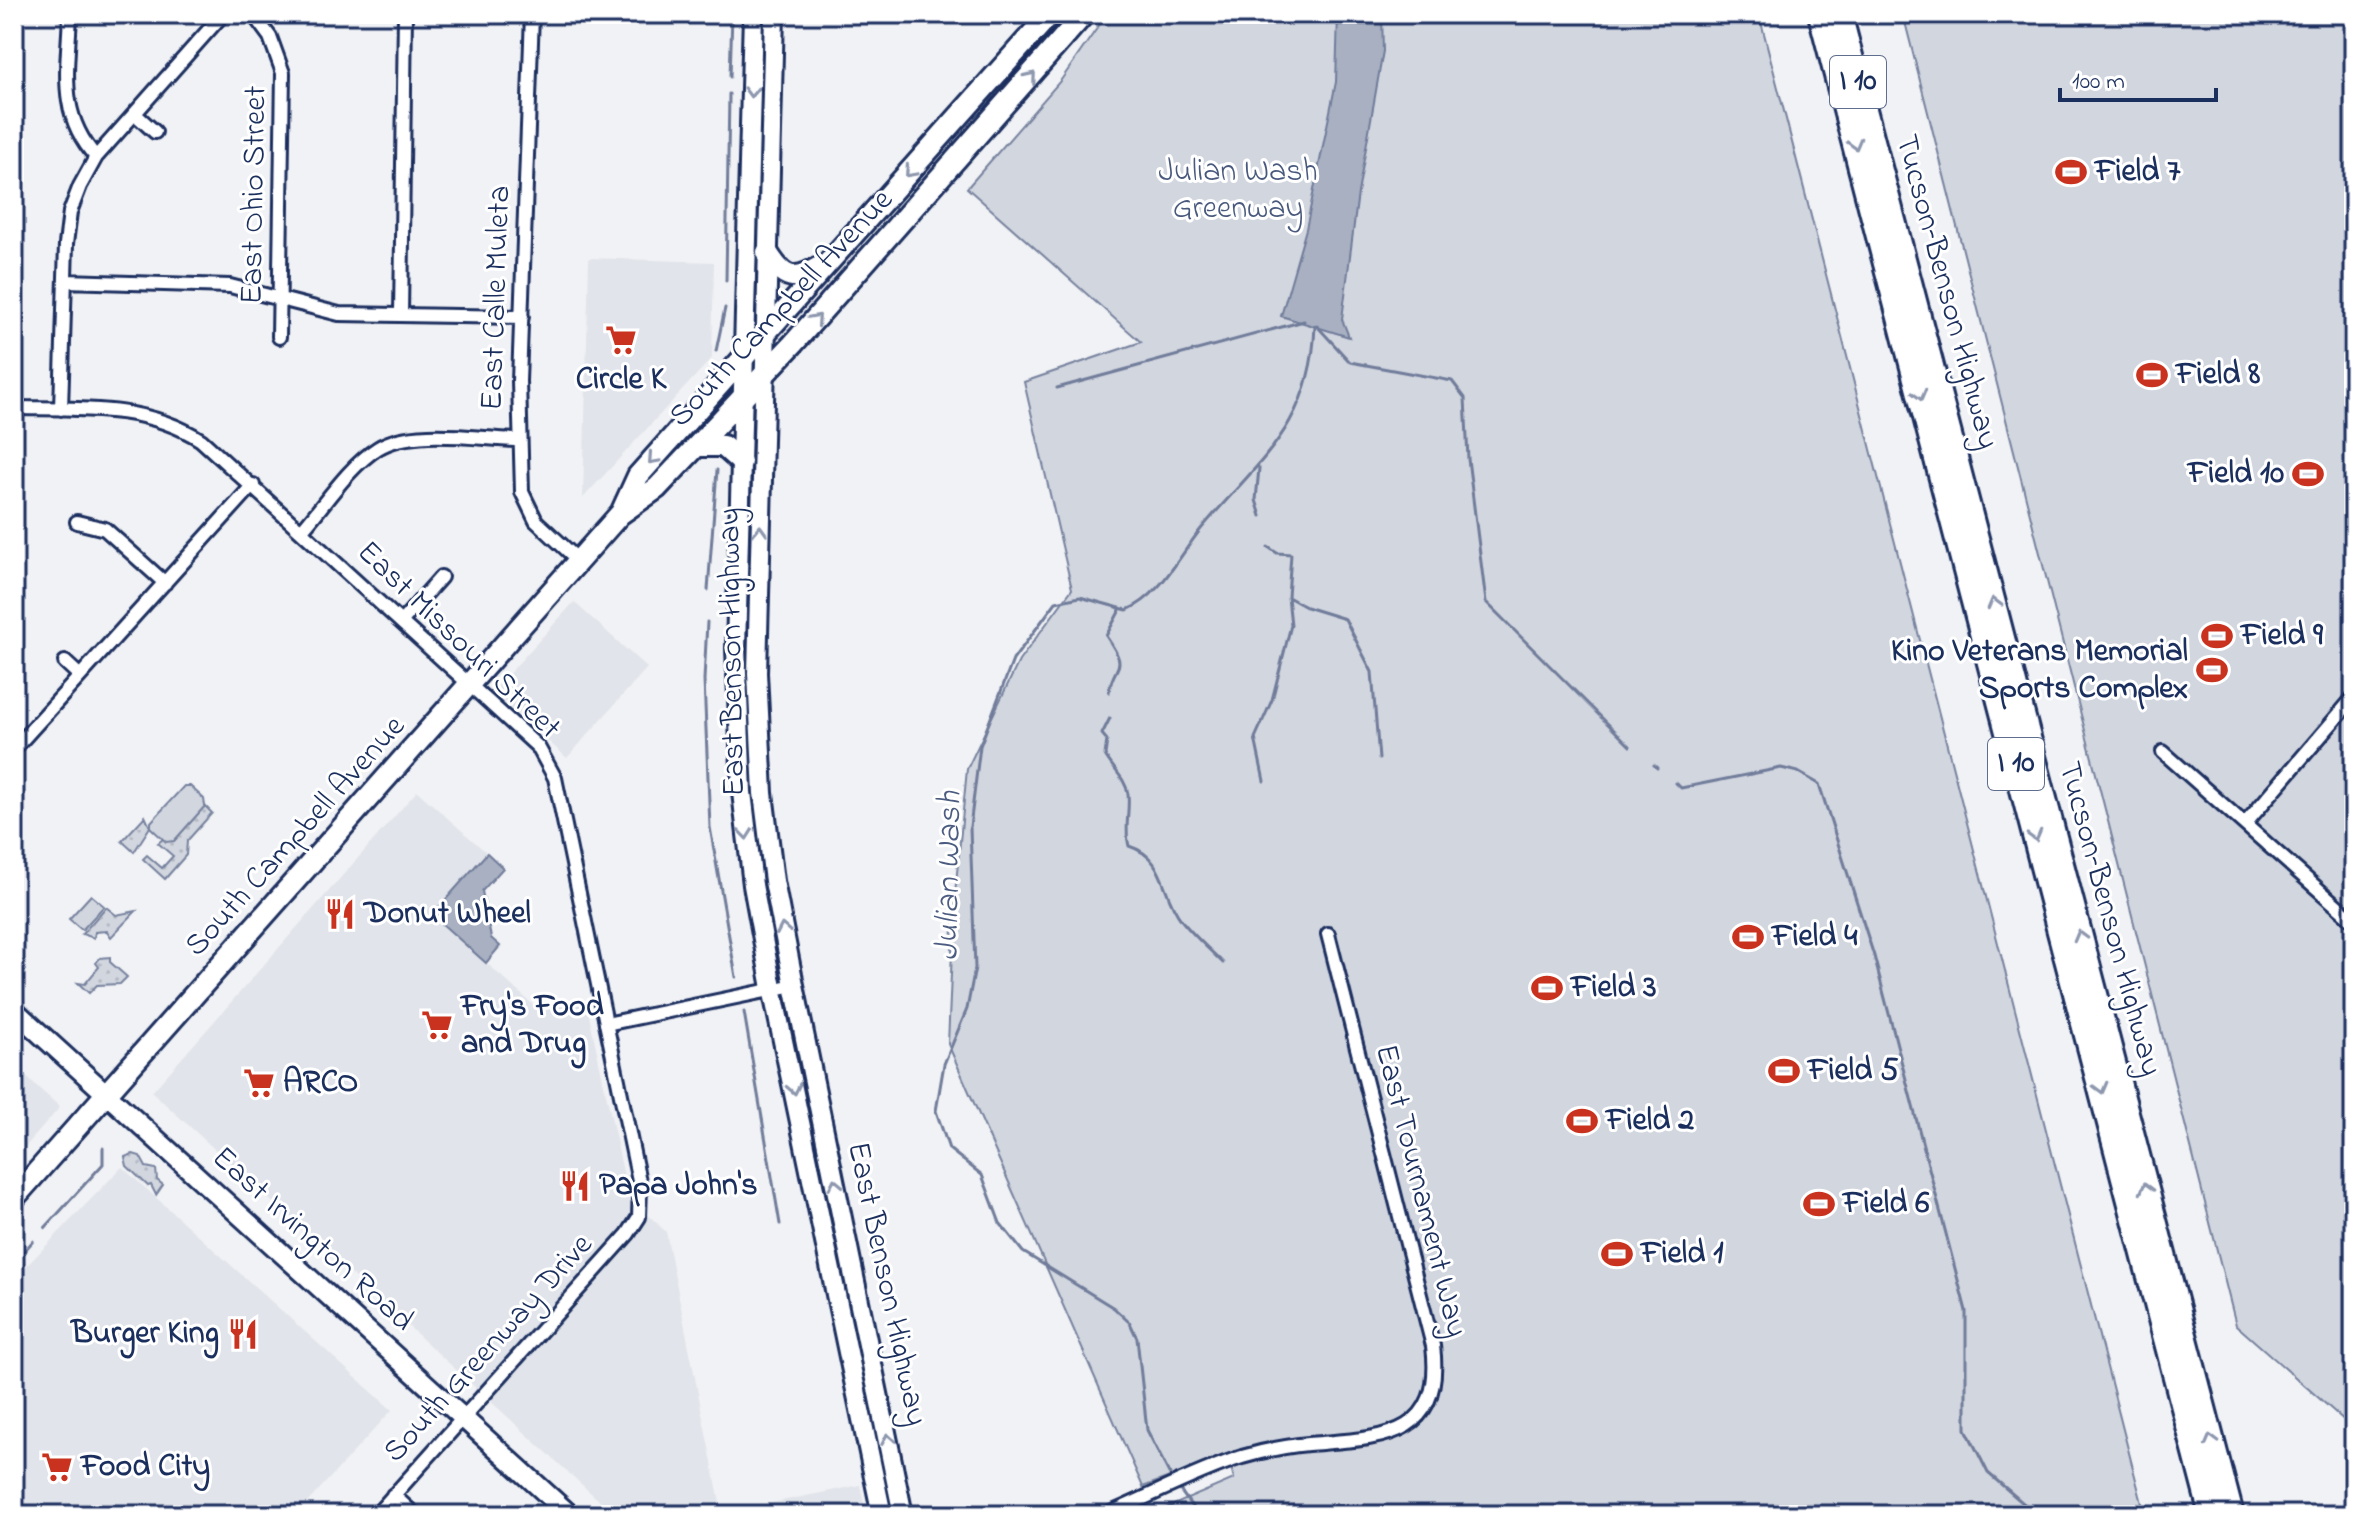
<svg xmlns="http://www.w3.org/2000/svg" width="2368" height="1529" font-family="'Indie Flower',sans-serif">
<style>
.built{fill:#e1e4ea}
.grass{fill:url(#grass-dots);stroke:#76829e;stroke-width:2}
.green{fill:#d2d6df;stroke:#76829e;stroke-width:2}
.water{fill:#a8b0c2;stroke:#707c9a;stroke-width:2}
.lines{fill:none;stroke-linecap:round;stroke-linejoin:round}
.stream{stroke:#707c9a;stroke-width:3}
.street-casing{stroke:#1b2f5e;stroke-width:18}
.secondary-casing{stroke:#1b2f5e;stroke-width:24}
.primary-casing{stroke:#1b2f5e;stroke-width:26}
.highway-casing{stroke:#1b2f5e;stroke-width:30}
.street{stroke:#fff;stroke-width:12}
.secondary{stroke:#fff;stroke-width:18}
.primary{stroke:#fff;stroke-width:20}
.highway{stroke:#fff;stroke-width:24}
.oneway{stroke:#8d97ae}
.labels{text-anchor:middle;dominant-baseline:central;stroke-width:6;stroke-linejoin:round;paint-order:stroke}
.shield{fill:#fff;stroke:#5f6d8e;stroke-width:2}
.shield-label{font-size:30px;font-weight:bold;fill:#1b2f5e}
.park-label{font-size:32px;fill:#49597e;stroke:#fff}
.poi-label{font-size:32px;font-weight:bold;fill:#1b2f5e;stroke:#fff;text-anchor:start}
.street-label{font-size:32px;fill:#1b2f5e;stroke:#fff}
.water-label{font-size:34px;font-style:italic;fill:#4c5c81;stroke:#fff}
</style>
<defs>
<pattern id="grass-dots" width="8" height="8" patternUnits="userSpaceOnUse" patternTransform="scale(2)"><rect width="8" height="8" fill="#d2d6df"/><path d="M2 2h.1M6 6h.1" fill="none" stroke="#b4b8c2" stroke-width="1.8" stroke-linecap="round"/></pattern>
</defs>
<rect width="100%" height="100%" fill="#f1f2f5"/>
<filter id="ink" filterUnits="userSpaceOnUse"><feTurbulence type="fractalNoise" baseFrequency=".0125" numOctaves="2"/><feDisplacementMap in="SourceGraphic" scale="16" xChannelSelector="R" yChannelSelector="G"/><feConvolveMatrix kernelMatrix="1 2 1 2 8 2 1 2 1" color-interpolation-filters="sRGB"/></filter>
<g filter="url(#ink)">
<path class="built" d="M589,258l125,4 -2,96 -129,140z
M574,602l73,66 -80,90 -70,-63 -1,-7z
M417,791l70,62 -54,62 107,96 46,-10 42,194 38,37 56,281 138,-28 6,30h-251l-463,-423z
M14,1066l46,41 -46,53z
M122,1167l270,243 -96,105h-282v-236z"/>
<path class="grass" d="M205,806l7,7 -25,28 -1,14 -21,24 -22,-20 4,-4 15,13 11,-12 -15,-13 5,-4 11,2z
M145,816l5,11 -16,25 -12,-11z
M106,907l10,8 20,-4 -25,26 -4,-6 -12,1 -1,6 -12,-4z
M110,957v5l17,15 -7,7 -23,1 -8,8 -11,-10 7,1 14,-17 -3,-4 4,-5z
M133,1154l7,2 6,11 10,2 1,11 6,5 -7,10 -5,-10 -3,1 -21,-20 -2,-9z"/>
<path class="green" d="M1107,14h652l386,1501h-987l-1,-3 77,-33 -6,-24 -85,32 -195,-443 6,-140 13,-135 52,-108 53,-72 -48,-207 117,-40 -174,-154 94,-108z
M1903,14h451v1415l-118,-104z
M184,786h6l14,13 1,7 -31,35 -8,1 -15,-14v-6z
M91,895l13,11 -22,24 -13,-11z"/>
<path class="water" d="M1338,14h44l1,37 -25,142 -16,126 7,18 -68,-21 25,-87 30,-147z
M487,853l16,15 -21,23 9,47 9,8 -14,17 -54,-48z"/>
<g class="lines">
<path class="stream" d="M730,77l2,-63
M726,281l3,-187
M1317,326l33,36 102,19 13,17 3,61 18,143 144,144
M716,351l9,-43
M1057,388l247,-67
M1259,468l-3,32 5,16
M1268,547l9,6 14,1 -3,43 18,10 39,12 27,53 7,87
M708,590l9,-120
M707,622l-3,58 6,147 26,150
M1109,692c4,-30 22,-20 -3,-56l14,-26
M1110,718l-8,16 5,6 -2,15c7,13 21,24 23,39 2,18 -4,34 1,52 38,12 31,48 53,75 12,15 27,28 41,42
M1654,765l3,3
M1264,781l-9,-43 17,-38 19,-75 -3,-28
M1676,783l5,5 100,-20 17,4 21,12 55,172 92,355v118l22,44 49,42
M744,1012l36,212
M45,1228l58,-64v-16
M14,1263l19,-22
M1172,1479l-25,-49 -10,-92 -7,-15 -16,-15 -91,-56 -23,-29 -18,-48 -33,-26 -13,-38 8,-47 23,-55 8,-41 -5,-141 10,-81 33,-86 43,-58 24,-5 47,13c33,-13 52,-54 74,-81 59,-70 110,-103 114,-203
M1177,1486l21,29"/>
<defs>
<path id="street" d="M70,14c-2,55 -13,99 26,143
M253,14l17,23 13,36 -4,264
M532,14l-13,367 3,111 14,29 43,40
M135,114l20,18
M65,281l165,5 109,28 183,3
M401,315l4,-301
M14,408c65,1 131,-4 187,32l337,307 17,31 85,408 -1,31 -11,17 -252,281
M61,409l5,-165 4,-32 10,-26 16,-29 127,-143
M77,522l28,7 60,54
M302,530c23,-26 46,-63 76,-82 32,-21 102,-9 140,-8
M402,621l39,-44
M65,662l15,14
M14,749l239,-264
M2163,752l191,169
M2245,824l109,-127
M606,1024l188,-39
M393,1495l22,20
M1106,1515c45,-19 89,-43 136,-58 21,-6 44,-11 66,-13 69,-6 137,-3 125,-98l-105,-412"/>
<path id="secondary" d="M753,14l-17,635 6,143 11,93 19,103 110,527
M774,14l-17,659 6,120 11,88 20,104 109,530
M14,1010l556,505"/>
<path id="primary" d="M767,252c17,28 27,30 54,14
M697,446h26l18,16
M622,511l16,-35 412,-462
M14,1198l606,-684 37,-26 136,-144 291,-330"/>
<path id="highway" d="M1821,14l391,1501
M1839,14l392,1501"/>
</defs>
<use href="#street" class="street-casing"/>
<use href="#secondary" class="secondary-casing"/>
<use href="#primary" class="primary-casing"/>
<use href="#highway" class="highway-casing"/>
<use href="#street" class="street"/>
<use href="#secondary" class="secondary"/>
<use href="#primary" class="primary"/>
<use href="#highway" class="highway"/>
</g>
<defs><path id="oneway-chevron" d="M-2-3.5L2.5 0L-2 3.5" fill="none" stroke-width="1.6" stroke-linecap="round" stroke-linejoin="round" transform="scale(2)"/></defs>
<g class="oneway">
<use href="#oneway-chevron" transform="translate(1031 77) rotate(-50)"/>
<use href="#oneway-chevron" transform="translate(751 92) rotate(91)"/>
<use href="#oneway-chevron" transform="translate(1855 144) rotate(75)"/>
<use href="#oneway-chevron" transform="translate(910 172) rotate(132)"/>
<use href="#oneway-chevron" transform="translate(816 319) rotate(-48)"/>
<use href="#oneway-chevron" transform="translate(1920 395) rotate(75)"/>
<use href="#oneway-chevron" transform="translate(653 459) rotate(132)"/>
<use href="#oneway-chevron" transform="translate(760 531) rotate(-88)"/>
<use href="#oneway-chevron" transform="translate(1994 603) rotate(-105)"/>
<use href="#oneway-chevron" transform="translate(746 834) rotate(84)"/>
<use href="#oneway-chevron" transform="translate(2035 836) rotate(75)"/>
<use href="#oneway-chevron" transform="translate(783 929) rotate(-101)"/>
<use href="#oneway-chevron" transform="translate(2080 936) rotate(-105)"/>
<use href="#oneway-chevron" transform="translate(2101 1088) rotate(75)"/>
<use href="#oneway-chevron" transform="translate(794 1089) rotate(78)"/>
<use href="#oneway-chevron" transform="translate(835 1184) rotate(-102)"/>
<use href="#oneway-chevron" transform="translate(2146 1188) rotate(-105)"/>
<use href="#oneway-chevron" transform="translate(888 1439) rotate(-102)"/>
<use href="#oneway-chevron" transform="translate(2211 1440) rotate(-105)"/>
</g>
</g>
<defs>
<symbol id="stadium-bare" viewBox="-9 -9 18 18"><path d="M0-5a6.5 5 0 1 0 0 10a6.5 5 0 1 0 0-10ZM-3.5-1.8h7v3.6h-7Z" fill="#c8321e" stroke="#fff" stroke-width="2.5" paint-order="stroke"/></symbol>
<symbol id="supermarket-bare" viewBox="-9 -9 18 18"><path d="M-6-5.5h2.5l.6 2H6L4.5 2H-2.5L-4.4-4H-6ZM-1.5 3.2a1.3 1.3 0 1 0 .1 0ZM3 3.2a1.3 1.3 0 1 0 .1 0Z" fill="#c8321e" stroke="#fff" stroke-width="2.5" paint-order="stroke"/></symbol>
<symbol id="restaurant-bare" viewBox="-9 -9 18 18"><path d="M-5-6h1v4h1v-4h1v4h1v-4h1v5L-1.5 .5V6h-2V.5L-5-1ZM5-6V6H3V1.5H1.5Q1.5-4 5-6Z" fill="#c8321e" stroke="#fff" stroke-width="2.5" paint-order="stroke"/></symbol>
</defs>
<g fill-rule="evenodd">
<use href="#stadium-bare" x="2049" y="150" width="44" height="44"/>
<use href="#supermarket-bare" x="599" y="318" width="44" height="44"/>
<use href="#stadium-bare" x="2130" y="353" width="44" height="44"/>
<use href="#stadium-bare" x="2286" y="452" width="44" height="44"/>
<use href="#stadium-bare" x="2195" y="614" width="44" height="44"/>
<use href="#stadium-bare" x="2190" y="648" width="44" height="44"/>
<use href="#restaurant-bare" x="318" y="892" width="44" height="44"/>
<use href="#stadium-bare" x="1726" y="915" width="44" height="44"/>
<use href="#stadium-bare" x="1525" y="966" width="44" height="44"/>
<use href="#supermarket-bare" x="415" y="1003" width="44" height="44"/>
<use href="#stadium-bare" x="1762" y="1049" width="44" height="44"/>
<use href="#supermarket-bare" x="237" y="1061" width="44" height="44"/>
<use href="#stadium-bare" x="1560" y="1099" width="44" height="44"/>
<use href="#restaurant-bare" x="553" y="1164" width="44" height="44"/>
<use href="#stadium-bare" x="1797" y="1182" width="44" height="44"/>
<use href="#stadium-bare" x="1595" y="1232" width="44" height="44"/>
<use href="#restaurant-bare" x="221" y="1312" width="44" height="44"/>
<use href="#supermarket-bare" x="35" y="1445" width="44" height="44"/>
</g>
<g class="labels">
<g class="shield">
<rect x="1830" y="56" width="56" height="52" rx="6"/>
<rect x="1988" y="738" width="56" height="52" rx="6"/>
</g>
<g class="shield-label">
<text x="1858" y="82">I 10</text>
<text x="2016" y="764">I 10</text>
</g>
<g class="park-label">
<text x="1238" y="172">Julian Wash<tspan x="1238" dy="37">Greenway</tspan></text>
</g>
<g class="poi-label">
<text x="2095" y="172">Field 7</text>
<text x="2176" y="375">Field 8</text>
<text x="621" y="380" text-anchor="middle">Circle K</text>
<text x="2284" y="474" text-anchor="end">Field 10</text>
<text x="2241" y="636">Field 9</text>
<text x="2188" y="652" text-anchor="end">Kino Veterans Memorial<tspan x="2188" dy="37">Sports Complex</tspan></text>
<text x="364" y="914">Donut Wheel</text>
<text x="1772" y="937">Field 4</text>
<text x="1571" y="988">Field 3</text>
<text x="461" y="1007">Fry's Food<tspan x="461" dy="37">and Drug</tspan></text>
<text x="1808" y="1071">Field 5</text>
<text x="283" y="1083">ARCO</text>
<text x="1606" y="1121">Field 2</text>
<text x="599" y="1186">Papa John's</text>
<text x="1843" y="1204">Field 6</text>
<text x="1641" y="1254">Field 1</text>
<text x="219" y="1334" text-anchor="end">Burger King</text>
<text x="81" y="1467">Food City</text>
</g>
<g class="street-label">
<text transform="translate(255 195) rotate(-89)">East Ohio Street</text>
<text transform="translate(1946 292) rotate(75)">Tucson–Benson Highway</text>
<text transform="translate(497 298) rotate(-88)">East Calle Muleta</text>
<text transform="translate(782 309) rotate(-47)">South Campbell Avenue</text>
<text transform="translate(458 641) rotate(44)">East Missouri Street</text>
<text transform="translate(733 652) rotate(-91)">East Benson Highway</text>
<text transform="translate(296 837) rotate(-48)">South Campbell Avenue</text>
<text transform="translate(2109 919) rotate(75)">Tucson–Benson Highway</text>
<text transform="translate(1420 1191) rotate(76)">East Tournament Way</text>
<text transform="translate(312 1240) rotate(42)">East Irvington Road</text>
<text transform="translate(886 1284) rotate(78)">East Benson Highway</text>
<text transform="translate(489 1349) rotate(-48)">South Greenway Drive</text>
</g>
<g class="water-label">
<text transform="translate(950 876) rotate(-89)">Julian Wash</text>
</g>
</g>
<rect width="2368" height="1529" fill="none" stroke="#fff" stroke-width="48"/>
<rect x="24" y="24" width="2320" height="1481" fill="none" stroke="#1b2f5e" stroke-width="3" filter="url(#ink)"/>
<path d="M2060 88v12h156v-12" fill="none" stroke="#1b2f5e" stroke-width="4"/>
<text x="2072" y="88" font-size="24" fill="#1b2f5e" stroke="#ffffff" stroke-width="6" paint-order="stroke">100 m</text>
</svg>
